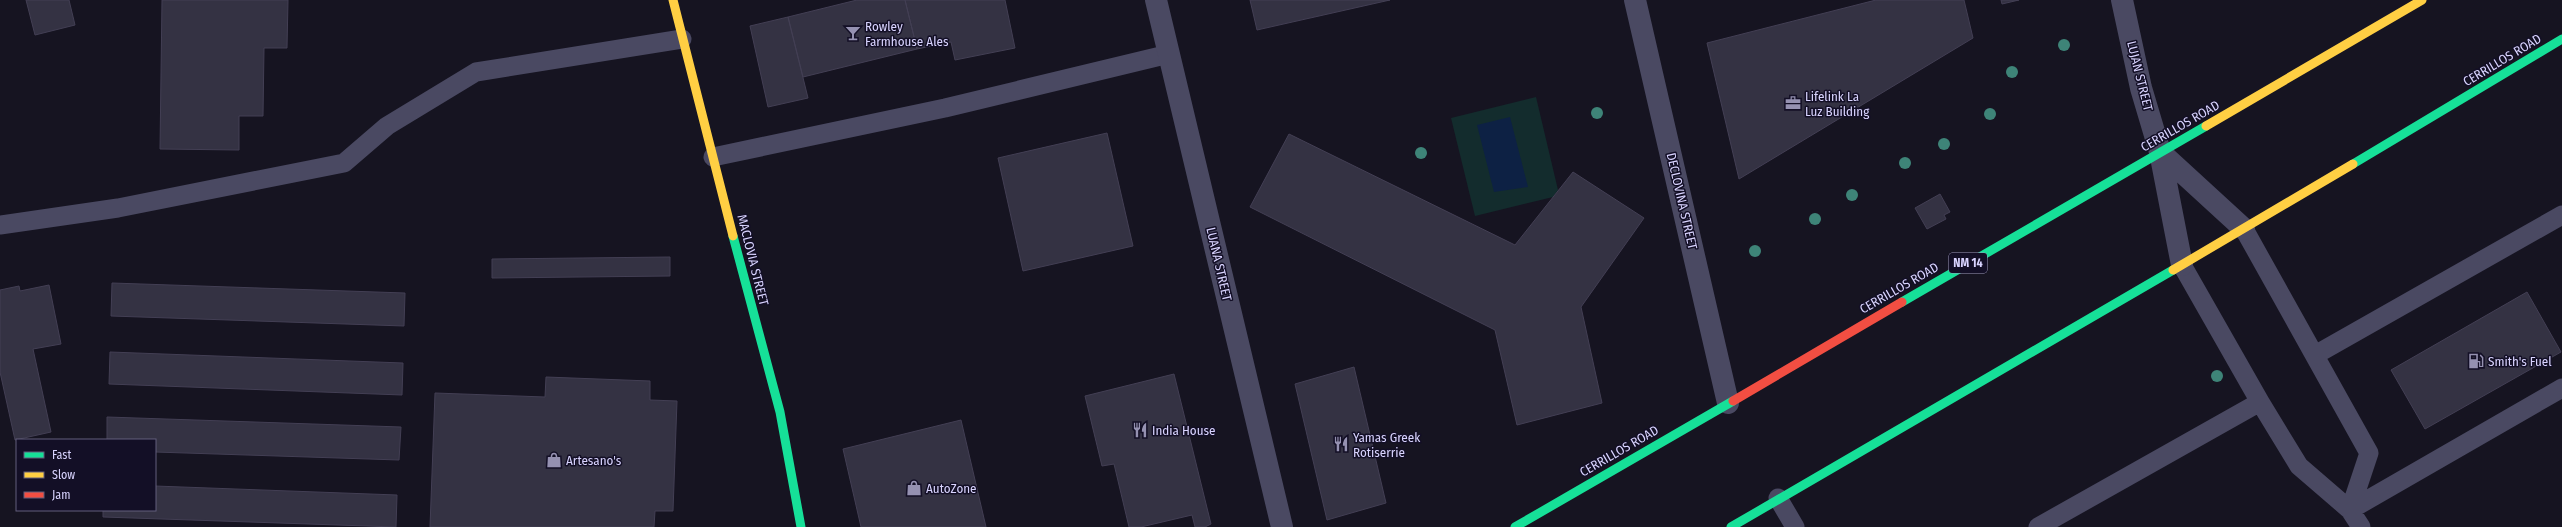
<svg xmlns="http://www.w3.org/2000/svg" width="2562" height="527" font-family="'Fira Sans Condensed',sans-serif">
<style>
.green{fill:#132c2d}
.water{fill:#0d2144}
.building{fill:#343243;stroke:#433f54}
.lines{fill:none;stroke-linecap:round;stroke-linejoin:round}
.lane{stroke:#4a4962;stroke-width:19}
.street{stroke:#4a4962;stroke-width:22}
.fast{stroke:#16e098;stroke-width:9}
.slow{stroke:#ffcf43;stroke-width:9}
.jam{stroke:#f24e42;stroke-width:9}
.tree{fill:#3e8478}
.labels{text-anchor:middle;dominant-baseline:central;stroke-width:3;stroke-linejoin:round;paint-order:stroke}
.shield{fill:#130f26;stroke:#9e99be;stroke-width:1}
.shield-label{font-size:12px;font-weight:bold;fill:#d9d4ff}
.poi-label{font-size:13px;fill:#d9d4ff;stroke:#130f26;text-anchor:start}
.street-label{font-size:13px;fill:#d9d4ff;stroke:#130f26}
</style>
<rect width="100%" height="100%" fill="#161421"/>
<path class="green" d="M1536,97l22,93 -5,7 -78,19 -24,-98z"/>
<path class="water" d="M1510,117l18,70 -34,5 -17,-67z"/>
<path class="building" d="M26,0h43l6,25 -40,10z
M162,0h126l-1,48h-23l-1,68h-24v34l-79,-1z
M857,0h48l12,49 -114,28 -15,-60z
M905,0h100l10,48 -60,12 -4,-18 -34,7z
M1250,0h140l-133,30z
M1876,0h88l9,38 -234,141 -32,-136z
M2001,0h18l-17,4z
M788,17l20,81 -40,9 -18,-81z
M1107,133l26,113 -110,25 -25,-113z
M1289,134l226,111 58,-73 71,46 -63,89 21,96 -85,22 -22,-95 -245,-123z
M1940,194l10,18 -6,3 2,4 -19,10 -12,-21z
M670,257v19l-178,2v-19z
M112,283l293,10 -1,33 -293,-10z
M49,285l12,59 -28,5 18,83 -36,8 -15,-68v-82l19,-4 1,5z
M2527,292l34,60 -136,77 -34,-59z
M110,352l293,11 -1,32 -293,-11z
M1354,367l32,136 -59,17 -32,-136z
M1174,374l37,150 -6,3h-10l-3,-12 -51,12h-12l-15,-63 -12,2 -17,-70z
M546,377l104,4v19l27,1 -4,110h-18l-1,16h-224l5,-134 110,4z
M107,417l294,10 -2,33 -244,-8v-12h-48z
M961,420l25,107h-125l-18,-78z
M155,486l242,9 -1,32 -293,-10v-7h52z"/>
<g class="lines">
<path class="lane" d="M713,157l232,-49 224,-54
M0,225l118,-17 226,-45 43,-37 89,-54 206,-33
M2244,229l125,224 -19,57
M2182,265l78,137 39,64 51,44 11,17
M2315,355l247,-140
M1778,498l17,29
M2350,510l212,-122
M2038,527l222,-125"/>
<path class="street" d="M1156,0l126,527
M1635,0l93,403
M2122,0l19,88 19,64
M2182,265l-22,-113 84,77"/>
<path class="fast" d="M2353,164l209,-125
M733,236l47,176 21,115
M1902,302l304,-176
M1515,527l218,-126
M1731,527l442,-257"/>
<path class="slow" d="M673,0l60,236
M2206,126l216,-126
M2173,270l180,-106"/>
<path class="jam" d="M1733,401l169,-99"/>
</g>
<g class="tree">
<circle cx="2064" cy="45" r="6"/>
<circle cx="2012" cy="72" r="6"/>
<circle cx="1597" cy="113" r="6"/>
<circle cx="1990" cy="114" r="6"/>
<circle cx="1944" cy="144" r="6"/>
<circle cx="1421" cy="153" r="6"/>
<circle cx="1905" cy="163" r="6"/>
<circle cx="1852" cy="195" r="6"/>
<circle cx="1815" cy="219" r="6"/>
<circle cx="1755" cy="251" r="6"/>
<circle cx="2217" cy="376" r="6"/>
</g>
<defs>
<symbol id="bar-bare" viewBox="-9 -9 18 18"><path d="M-6-5H6L.8 .8V4.5H3.5V6h-7V4.5H-.8V.8Z" fill="#9591b1" stroke="#130f26" stroke-width="2.5" paint-order="stroke"/></symbol>
<symbol id="office-bare" viewBox="-9 -9 18 18"><path d="M-6-3h4V-5.5h4V-3h4V5H-6ZM-1-4.5V-3h2v-1.5ZM-6 0V1H6V0Z" fill="#9591b1" stroke="#130f26" stroke-width="2.5" paint-order="stroke"/></symbol>
<symbol id="fuel-bare" viewBox="-9 -9 18 18"><path d="M-5.5-6h7V0h2V4h1.3V-2.5L3-4.5l.8-.8L6-3V5H2.5V1h-1V6h-7ZM-4.2-4.7v3.2H.2V-4.7Z" fill="#9591b1" stroke="#130f26" stroke-width="2.5" paint-order="stroke"/></symbol>
<symbol id="restaurant-bare" viewBox="-9 -9 18 18"><path d="M-5-6h1v4h1v-4h1v4h1v-4h1v5L-1.5 .5V6h-2V.5L-5-1ZM5-6V6H3V1.5H1.5Q1.5-4 5-6Z" fill="#9591b1" stroke="#130f26" stroke-width="2.5" paint-order="stroke"/></symbol>
<symbol id="shop-bare" viewBox="-9 -9 18 18"><path d="M-5-2.5h2.3a2.7 3.5 0 0 1 5.4 0H5L5.5 6h-11ZM-1.5-2.5h3a1.5 2.3 0 0 0-3 0Z" fill="#9591b1" stroke="#130f26" stroke-width="2.5" paint-order="stroke"/></symbol>
</defs>
<g fill-rule="evenodd">
<use href="#bar-bare" x="842" y="22" width="22" height="22"/>
<use href="#office-bare" x="1782" y="92" width="22" height="22"/>
<use href="#fuel-bare" x="2465" y="350" width="22" height="22"/>
<use href="#restaurant-bare" x="1129" y="419" width="22" height="22"/>
<use href="#restaurant-bare" x="1330" y="433" width="22" height="22"/>
<use href="#shop-bare" x="543" y="449" width="22" height="22"/>
<use href="#shop-bare" x="903" y="477" width="22" height="22"/>
</g>
<g class="labels">
<rect class="shield" x="1949" y="253" width="38" height="20" rx="3"/>
<g class="shield-label">
<text x="1968" y="263">NM 14</text>
</g>
<g class="poi-label">
<text x="865" y="26">Rowley<tspan x="865" dy="15">Farmhouse Ales</tspan></text>
<text x="1805" y="96">Lifelink La<tspan x="1805" dy="15">Luz Building</tspan></text>
<text x="2488" y="361">Smith's Fuel</text>
<text x="1152" y="430">India House</text>
<text x="1353" y="437">Yamas Greek<tspan x="1353" dy="15">Rotiserrie</tspan></text>
<text x="566" y="460">Artesano's</text>
<text x="926" y="488">AutoZone</text>
</g>
<g class="street-label">
<text transform="translate(2502 60) rotate(-31)">CERRILLOS ROAD</text>
<text transform="translate(2140 76) rotate(76)">LUJAN STREET</text>
<text transform="translate(2180 126) rotate(-30)">CERRILLOS ROAD</text>
<text transform="translate(1682 201) rotate(77)">DECLOVINA STREET</text>
<text transform="translate(753 260) rotate(76)">MACLOVIA STREET</text>
<text transform="translate(1219 264) rotate(77)">LUANA STREET</text>
<text transform="translate(1899 288) rotate(-30)">CERRILLOS ROAD</text>
<text transform="translate(1619 451) rotate(-30)">CERRILLOS ROAD</text>
</g>
</g>
<rect x="16" y="439" width="140" height="72" fill="#130f26" stroke="#625e7d"/>
<rect x="24" y="452" width="20" height="6" fill="#16e098" stroke="#625e7d"/>
<text x="52" y="459" font-size="12" fill="#d9d4ff">Fast</text>
<rect x="24" y="472" width="20" height="6" fill="#ffcf43" stroke="#625e7d"/>
<text x="52" y="479" font-size="12" fill="#d9d4ff">Slow</text>
<rect x="24" y="492" width="20" height="6" fill="#f24e42" stroke="#625e7d"/>
<text x="52" y="499" font-size="12" fill="#d9d4ff">Jam</text>
</svg>
